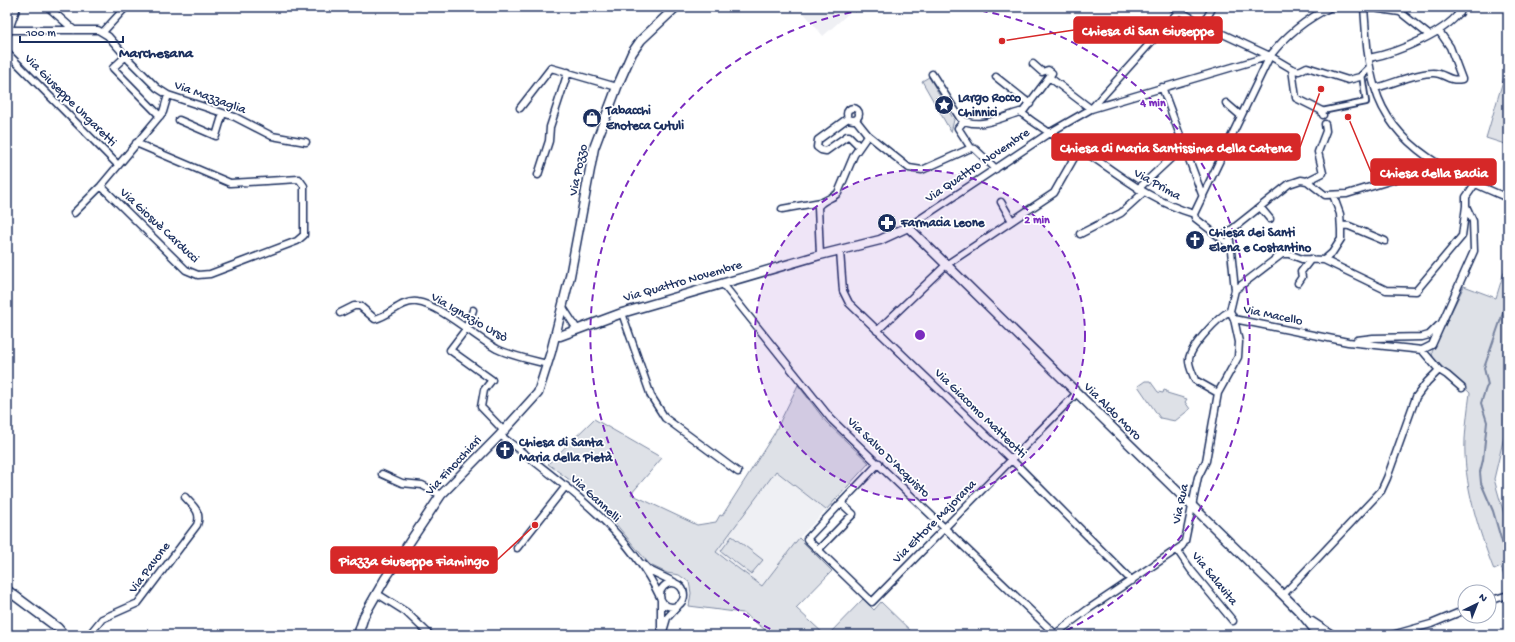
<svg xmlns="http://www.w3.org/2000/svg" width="1515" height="642" font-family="'Gochi Hand',sans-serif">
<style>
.built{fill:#eff0f4}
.green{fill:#dee1e7;stroke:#7c88a2}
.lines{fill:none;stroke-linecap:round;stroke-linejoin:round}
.stream{stroke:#77839f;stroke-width:2}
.pedestrian-casing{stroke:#1b2f5e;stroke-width:8}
.minor-casing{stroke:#1b2f5e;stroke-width:9}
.tertiary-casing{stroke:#1b2f5e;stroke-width:11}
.pedestrian{stroke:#fff;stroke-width:4.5}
.minor{stroke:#fff;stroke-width:6}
.tertiary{stroke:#fff;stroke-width:8}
.ring{fill:none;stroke:#7b2cbf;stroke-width:2;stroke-dasharray:7 5}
.labels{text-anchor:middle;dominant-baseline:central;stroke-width:3.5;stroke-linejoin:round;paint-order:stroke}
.street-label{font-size:13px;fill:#1b2f5e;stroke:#fff}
.poi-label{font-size:13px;font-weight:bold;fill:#1b2f5e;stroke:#fff;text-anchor:start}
.quarter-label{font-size:15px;font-weight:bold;fill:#1b2f5e;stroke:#fff}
.centre{fill:#7b2cbf;stroke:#fff;stroke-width:2}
.ring-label{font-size:12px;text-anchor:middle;font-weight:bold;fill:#7b2cbf;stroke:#fff;stroke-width:3.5;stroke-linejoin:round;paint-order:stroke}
.leader{fill:none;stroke:#d62828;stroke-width:1.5}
.callout-dot{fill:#d62828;stroke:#fff;stroke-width:1.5}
.callout{fill:#d62828;stroke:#d62828;stroke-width:1.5}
.callout-label{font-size:14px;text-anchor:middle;font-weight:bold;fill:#fff}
</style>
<rect width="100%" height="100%" fill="#fff"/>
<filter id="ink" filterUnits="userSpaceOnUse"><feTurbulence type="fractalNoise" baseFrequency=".025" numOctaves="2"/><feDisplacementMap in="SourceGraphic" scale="8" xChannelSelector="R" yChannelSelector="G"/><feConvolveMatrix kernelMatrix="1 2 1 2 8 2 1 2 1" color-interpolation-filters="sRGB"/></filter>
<g filter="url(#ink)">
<path class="built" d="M799,7h57l-33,29z
M776,471l50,39 -27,28 -37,48 -46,-34z"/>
<path class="green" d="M1505,74h3v71l-22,-7z
M929,77l25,43 -3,12 -29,-51z
M1508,259v161l-14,59 14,49v47l-4,1 -3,-9 -7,3c-16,-41 -31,-87 -29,-131 1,-16 3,-31 5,-46l-37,-35 -1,-6 32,-66 32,12z
M1145,381h5l8,11 5,1 1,-3 3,1v2l20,6 -2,3 5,7 -15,12 -15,-3 -22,-32z
M798,385l28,37 43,41 -43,47 -50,-39 -60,81 46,34 37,-48 33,33 -36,37 29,27h-53l-29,-22 -54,-7 2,-13 -2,-11 -10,-7 -12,-2 -17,-8 -50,-60 -22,-19 -30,-22 46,-45 68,39 -31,36 66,31 19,-3 4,-7 2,1 52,-82z
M732,536l31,24 -12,14 -30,-23z
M863,599l11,11 7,-8 34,33h-87z"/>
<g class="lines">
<path class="stream" d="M1508,293l-7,26 -17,49 4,17 -2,3 -5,15 6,19 -4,38 -3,12 1,11 12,28 15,52"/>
<defs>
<path id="pedestrian" d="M1322,111l44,-9 -4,-27"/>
<path id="minor" d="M48,7l26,23
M1172,7l38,21 60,28 22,13 7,2 8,-4 41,13 12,-3 10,-10
M1364,7c2,27 3,55 11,81 17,60 80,88 133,110
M1366,7l34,5 29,23
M1454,7l6,6
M1203,24l10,-17
M9,30h89l10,6 22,25 27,27 11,7 67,22 37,19 34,6
M103,32l23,-25
M7,35l10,-28
M7,53l111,112
M126,56l-13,12 47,48
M1369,58c27,-5 81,-26 94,-51
M1292,69l4,29 26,13 1,4
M932,74l28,44c17,13 42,-1 60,-6 18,14 37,26 57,37 4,3 9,4 14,7 36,24 60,45 103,58
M996,77l34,27
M1049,77l42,32 88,-98
M1162,87l41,110
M1375,88c18,-4 39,-15 58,-15 12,0 15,9 29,6l-12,-32 -11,-16
M1226,103l15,13
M520,108l31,-40 66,19
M847 114a6 6 0 1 1 12 0a6 6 0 1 1-12 0Z
M1022,113l30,-40 -4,-3 -6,2 -9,-8
M848,118l-30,22 -1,7 4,3 5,1 21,-15h2l10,10
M179,120l37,16 7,-23
M856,120l12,15
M964,121l-6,7 13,20
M538,175l11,-34 1,-14 18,-55
M1307,181l18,14 22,-1 85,-26 5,-4
M101,186l85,84 12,5 12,-1 87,-33 7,-6v-49l-5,-7 -69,4 -94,-40
M1138,189l46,-43
M1001,202l11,19
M1260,207l10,12
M782,209l39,-7
M74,213l27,-27 62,-74 5,-17
M1341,225l8,1 36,15
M908,227l141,-94 42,-24 179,-53
M1229,231l6,59 -5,21 4,8 114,23 74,8 10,-5 42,-94 -1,-30 -7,-15v-9l9,-13
M1080,234l41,-21 23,-21
M1221,238l68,-54 12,-4 6,1 16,-8 -5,-21 8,-21 -1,-7
M1231,246l-36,-28 -1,-4 76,-158c17,-22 36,-37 61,-49
M840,251l3,40 6,12 172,166 111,112
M820,255l-2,-48c5,-8 14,-8 20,-14l16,-38 14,-20 41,33 13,2 49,-22 4,1 21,20
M1324,260l62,30 30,1 46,-55 4,-30
M722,283l109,136 224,215
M1298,283l4,-6 -1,-5 10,-13
M1235,290l47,-36h7l13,5 22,1 8,-7 9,-14v-9l-1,-16 -7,-19
M562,306l15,23
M473,310l-7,19 -16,21 42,30 -8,10 -3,17 23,24
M340,313l14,-7h6l15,13c15,-3 26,-19 42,-17 23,3 58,35 80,47 15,7 34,11 50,15
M622,313l29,83 14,22 73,54
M877,331l69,-66 108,-72 24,-42
M1357,340l16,-2 49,-1 7,-2 10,-10
M1422,350l17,20 8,5 15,13
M1218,393l-23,-13c-2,-6 -7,-15 -6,-21 2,-13 29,-42 41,-48
M500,435c59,46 127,92 160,162
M879,463l-72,76 65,63 205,-209
M382,474l20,9 20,2 19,10
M517,548l49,-62
M818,550l35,-36 -12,-11
M1178,551l13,19 42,51
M643,564l6,6 25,12
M660 595a12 12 0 1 1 24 0a12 12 0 1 1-24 0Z
M376,593l30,19 24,23
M1283,595l98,-104 6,-13 29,-81 11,-15 12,-12
M661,600v28
M1489,601l19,-6
M89,635l13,-16 36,-16 59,-78c5,-13 -4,-19 -12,-28
M662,635l5,-17 11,-12
M1054,635l33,-25 95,-64 3,-5 13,-64 8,-16 12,-68 20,-36 1,-15 -5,-23
M1392,635l39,-11 34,-14"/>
<path id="tertiary" d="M555,336h5l62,-23 198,-58 60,-15 28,-13 375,368 17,17 19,23
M7,590l51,38 6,7
M1312,622l20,13
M358,635l6,-19 21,-37 56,-84 59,-60 38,-42 13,-41 19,-76 24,-128 23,-61 15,-34 9,-13 35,-33"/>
</defs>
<use href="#pedestrian" class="pedestrian-casing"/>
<use href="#minor" class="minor-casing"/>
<use href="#tertiary" class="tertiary-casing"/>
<use href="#pedestrian" class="pedestrian"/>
<use href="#minor" class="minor"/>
<use href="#tertiary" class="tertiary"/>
</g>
</g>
<circle cx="920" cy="335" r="165" fill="#7b2cbf" fill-opacity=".12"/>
<g class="ring">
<circle cx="920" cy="335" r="165"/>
<path d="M781 634A330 330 0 0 1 883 7M957 7A330 330 0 0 1 1059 634"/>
</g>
<defs>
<symbol id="sight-disc" viewBox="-11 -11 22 22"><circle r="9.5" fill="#1b2f5e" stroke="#fff"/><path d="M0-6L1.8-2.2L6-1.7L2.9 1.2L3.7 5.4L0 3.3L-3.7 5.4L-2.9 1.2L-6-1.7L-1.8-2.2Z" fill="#fff"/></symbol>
<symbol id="shop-disc" viewBox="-11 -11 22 22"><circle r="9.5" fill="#1b2f5e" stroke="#fff"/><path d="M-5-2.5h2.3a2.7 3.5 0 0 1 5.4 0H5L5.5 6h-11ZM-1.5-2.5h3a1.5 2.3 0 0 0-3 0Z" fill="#fff"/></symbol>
<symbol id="pharmacy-disc" viewBox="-11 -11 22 22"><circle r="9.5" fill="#1b2f5e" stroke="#fff"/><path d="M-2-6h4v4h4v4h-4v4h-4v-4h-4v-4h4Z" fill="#fff"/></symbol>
<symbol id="church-disc" viewBox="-11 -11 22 22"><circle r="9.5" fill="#1b2f5e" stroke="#fff"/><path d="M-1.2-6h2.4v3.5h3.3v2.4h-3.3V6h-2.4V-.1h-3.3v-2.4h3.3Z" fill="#fff"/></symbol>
</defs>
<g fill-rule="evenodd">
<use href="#sight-disc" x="933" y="94" width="22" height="22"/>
<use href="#shop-disc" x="581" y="107" width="22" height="22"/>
<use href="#pharmacy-disc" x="876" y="212" width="22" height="22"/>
<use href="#church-disc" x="1184" y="229" width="22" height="22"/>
<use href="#church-disc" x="494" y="439" width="22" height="22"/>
</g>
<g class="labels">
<g class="street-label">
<text transform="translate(210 98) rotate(20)">Via Mazzaglia</text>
<text transform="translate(70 101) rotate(45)">Via Giuseppe Ungaretti</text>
<text transform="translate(978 166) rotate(-34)">Via Quattro Novembre</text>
<text transform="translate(579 170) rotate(-78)">Via Pozzo</text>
<text transform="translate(1157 185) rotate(29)">Via Prima</text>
<text transform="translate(159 226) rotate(43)">Via Giosuè Carducci</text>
<text transform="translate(683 282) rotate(-16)">Via Quattro Novembre</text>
<text transform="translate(1273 316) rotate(12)">Via Macello</text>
<text transform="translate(469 318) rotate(30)">Via Ignazio Ursò</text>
<text transform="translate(1112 412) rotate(45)">Via Aldo Moro</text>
<text transform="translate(980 414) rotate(44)">Via Giacomo Matteotti</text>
<text transform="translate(888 458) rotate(44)">Via Salvo D'Acquisto</text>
<text transform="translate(454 466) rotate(-47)">Via Finocchiari</text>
<text transform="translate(595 499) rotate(43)">Via Gannelli</text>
<text transform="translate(1181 504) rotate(-78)">Via Rua</text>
<text transform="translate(935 522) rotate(-45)">Via Ettore Majorana</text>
<text transform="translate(150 568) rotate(-53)">Via Pavone</text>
<text transform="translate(1214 579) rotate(51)">Via Salavita</text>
</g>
<g class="poi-label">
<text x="958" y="98">Largo Rocco<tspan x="958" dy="15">Chinnici</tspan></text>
<text x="606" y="111">Tabacchi<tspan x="606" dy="15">Enoteca Cutuli</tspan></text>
<text x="901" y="223">Farmacia Leone</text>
<text x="1209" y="233">Chiesa dei Santi<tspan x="1209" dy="15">Elena e Costantino</tspan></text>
<text x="519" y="443">Chiesa di Santa<tspan x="519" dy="15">Maria della Pietà</tspan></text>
</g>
<g class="quarter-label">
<text x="156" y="54">Marchesana</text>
</g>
</g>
<circle cx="920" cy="335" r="6" class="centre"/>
<g class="ring-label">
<text x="1153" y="106">4 min</text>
<text x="1037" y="223">2 min</text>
</g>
<path class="leader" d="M1002 41L1074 30M1321 89L1300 147M1348 117L1371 172M535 525L497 560"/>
<g class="callout-dot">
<circle cx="1002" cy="41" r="4"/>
<circle cx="1321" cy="89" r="4"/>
<circle cx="1348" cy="117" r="4"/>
<circle cx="535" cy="525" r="4"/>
</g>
<g class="callout">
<rect x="1074" y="17" width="148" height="26" rx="4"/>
<rect x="1052" y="134" width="248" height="26" rx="4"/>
<rect x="1371" y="159" width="125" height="26" rx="4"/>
<rect x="331" y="547" width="166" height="26" rx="4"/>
</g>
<g class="callout-label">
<text x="1148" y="35">Chiesa di San Giuseppe</text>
<text x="1176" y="152">Chiesa di Maria Santissima della Catena</text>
<text x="1434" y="177">Chiesa della Badia</text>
<text x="414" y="565">Piazza Giuseppe Fiamingo</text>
</g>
<rect width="1515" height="642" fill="none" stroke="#fff" stroke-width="24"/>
<rect x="12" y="12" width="1491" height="618" fill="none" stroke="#1b2f5e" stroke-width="1.5" filter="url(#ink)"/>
<g transform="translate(1477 604) rotate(43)"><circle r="19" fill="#ffffff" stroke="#a4acbf"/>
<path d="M0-3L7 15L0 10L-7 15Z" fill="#1b2f5e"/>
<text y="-6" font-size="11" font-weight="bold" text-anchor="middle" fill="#1b2f5e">N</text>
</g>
<path d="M20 36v6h103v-6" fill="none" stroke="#1b2f5e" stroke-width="2"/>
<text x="26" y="36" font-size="12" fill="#1b2f5e" stroke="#ffffff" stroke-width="3" paint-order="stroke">100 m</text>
</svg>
